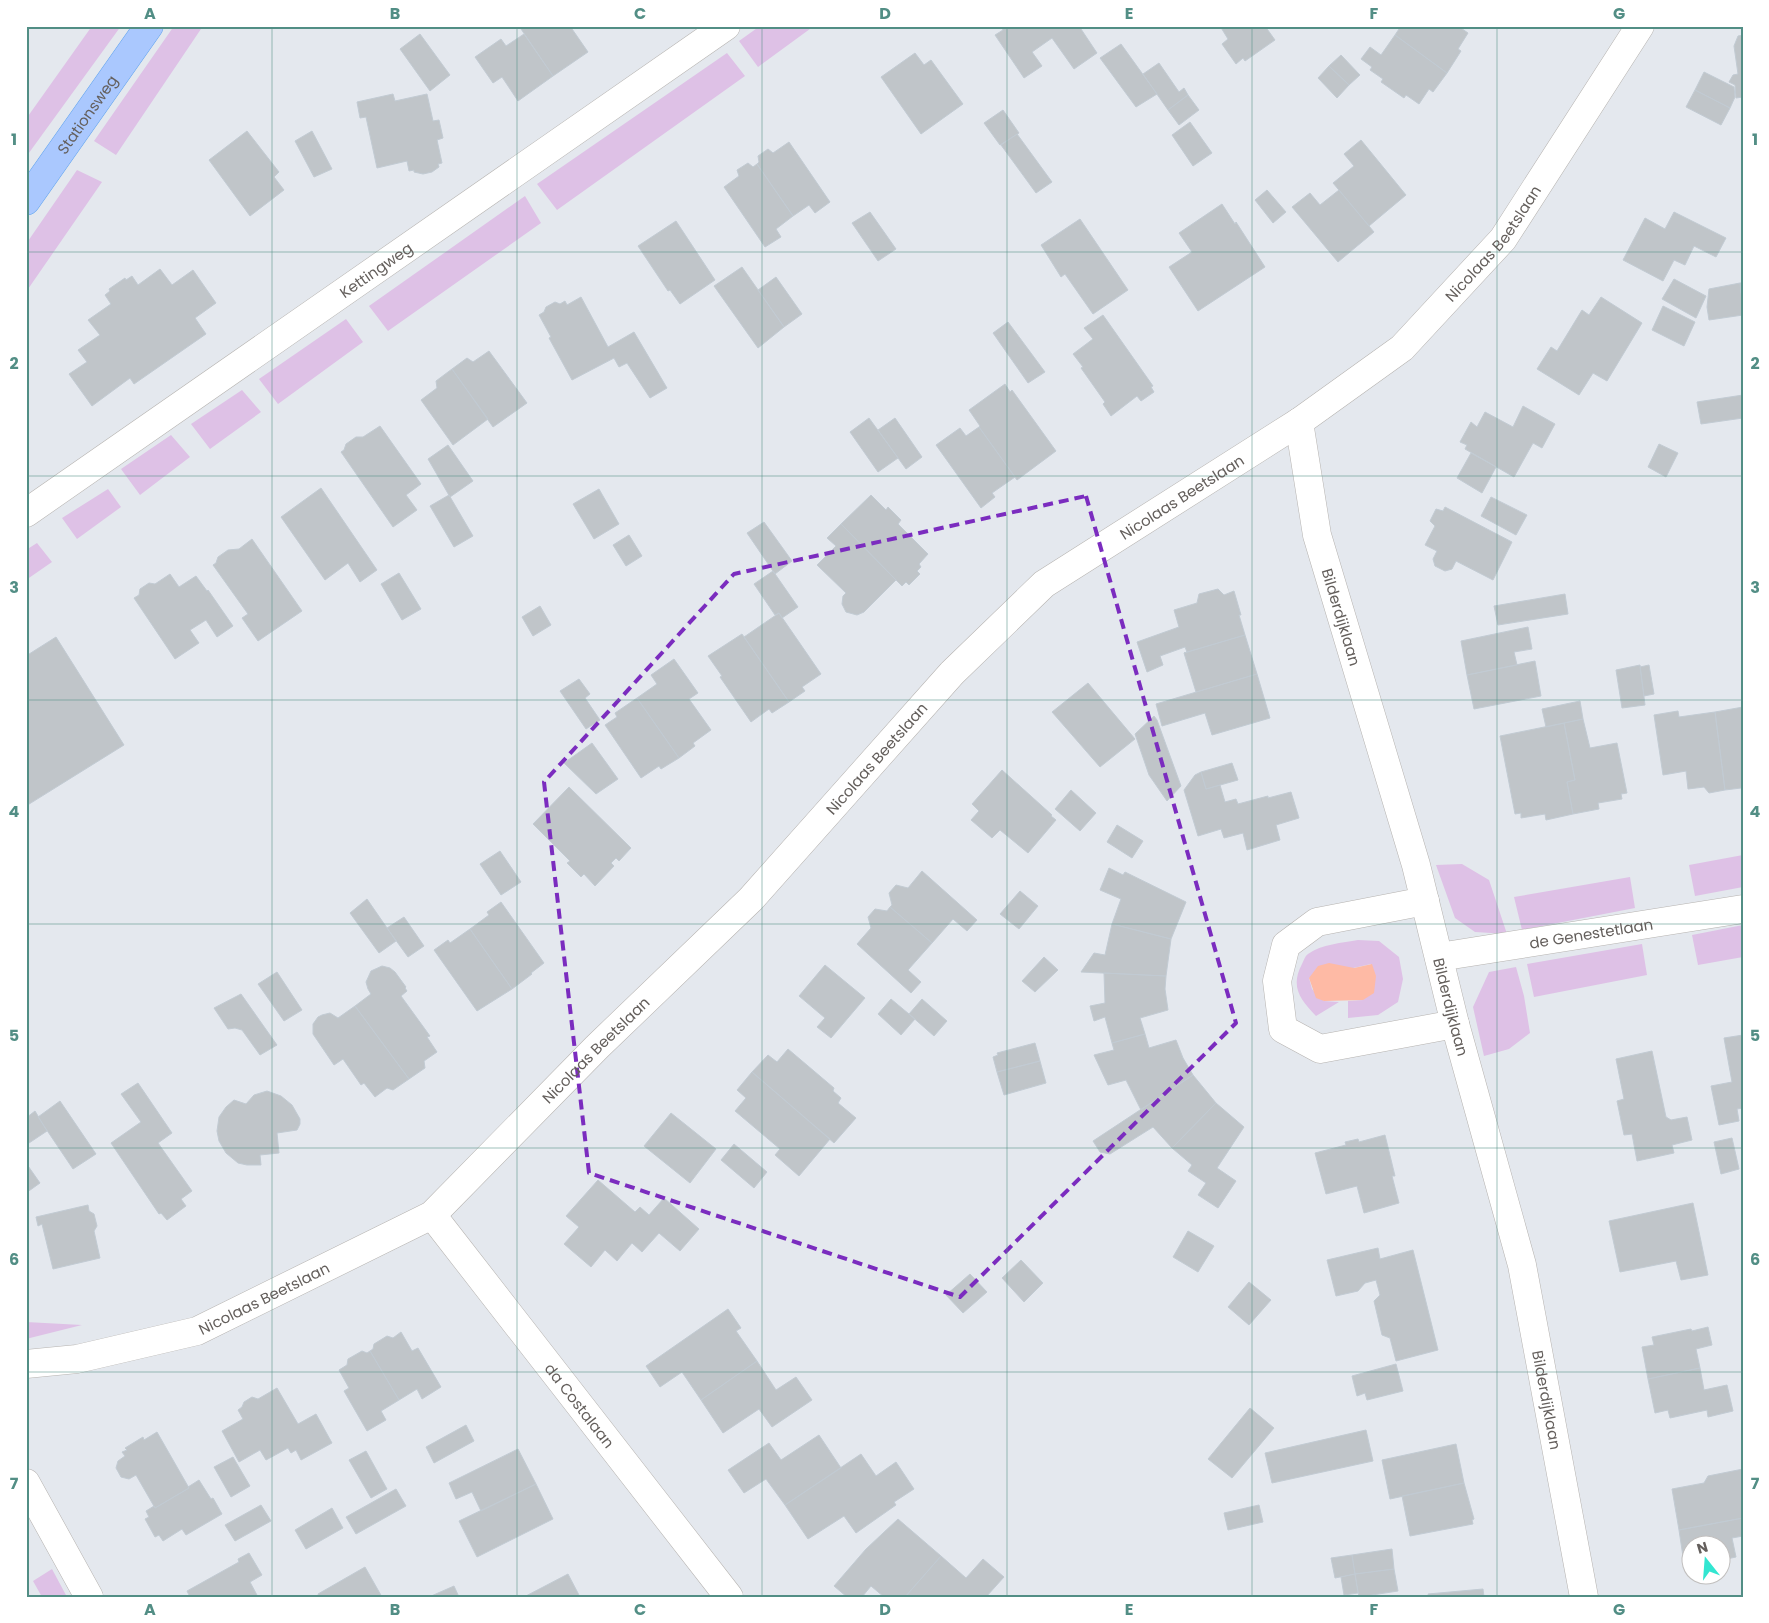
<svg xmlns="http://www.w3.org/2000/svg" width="1769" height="1623" font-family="Poppins,sans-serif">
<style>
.green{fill:#dec1e6}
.water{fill:#febaa5}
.building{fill:#c0c5c9;stroke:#c2cbd3}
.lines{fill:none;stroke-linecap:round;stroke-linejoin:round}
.minor-casing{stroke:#b6b3b0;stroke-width:29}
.major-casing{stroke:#5ca2ef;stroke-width:29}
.minor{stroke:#fff;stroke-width:28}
.major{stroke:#aac8fe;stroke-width:28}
.marked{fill:none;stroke:#7b2cbf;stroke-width:4;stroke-dasharray:10 6;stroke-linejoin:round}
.grid{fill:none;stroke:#528e85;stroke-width:1;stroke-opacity:0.55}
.labels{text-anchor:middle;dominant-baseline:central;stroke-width:5;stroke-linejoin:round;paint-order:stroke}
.street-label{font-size:15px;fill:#645f5c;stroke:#fff}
.neatline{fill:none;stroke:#528e85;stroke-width:2}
.grid-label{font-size:16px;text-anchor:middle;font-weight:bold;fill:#528e85}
</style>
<rect width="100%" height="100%" fill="#e4e8ee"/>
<path class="green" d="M92,26h29l-95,131v-38z
M174,26h29l-87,129 -22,-14z
M760,26h54l-56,41 -19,-26z
M727,53l18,23 -188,134 -20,-26z
M77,170l25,12 -76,110v-48z
M525,196l16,27 -153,108 -19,-25z
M346,319l17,23 -85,62 -19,-25z
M242,390l19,22 -51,37 -19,-25z
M171,435l19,22 -50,38 -19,-26z
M108,489l13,18 -44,32 -15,-21z
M37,543l15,19 -26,18v-30z
M1743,855v32l-48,9 -6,-31z
M1462,864l27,16 18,54 -32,-2 -20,-14 -19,-53z
M1630,877l5,31 -113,22 -8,-33z
M1743,925v32l-45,8 -6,-30z
M1358,940l21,1 20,16 4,22 -5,23 -20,13 -30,3v-17l15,-1 8,-36 -62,14 3,11 12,12 15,1 -23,14c-16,-17 -26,-29 -14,-52 2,-4 3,-8 6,-10 13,-10 35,-11 50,-14z
M1642,944l5,31 -113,22 -7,-33z
M1516,967l8,29 6,37 -21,16 -25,7 -11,-49 16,-35z
M26,1322l56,3 -56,14z
M52,1569l15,28h-25l-9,-16z"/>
<path class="water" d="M1329,963l25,5 18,-4 4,12 -2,17 -11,7 -39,1 -8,-3 -7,-20 9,-12z"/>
<path class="building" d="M519,26h51l18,26 -35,24z
M1001,26h78l18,27 -23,16 -22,-31 -20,14 10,14 -18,12 -29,-43 8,-5z
M1220,26h45l10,14 -30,21 -2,-3 -7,6 -14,-20 6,-5z
M1401,26h57l10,7 -10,16 3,2 -14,22 -52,-38z
M420,34l30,41 -20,16 -30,-42z
M524,34l29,42 -35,25 -16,-24 -9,6 -18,-26 26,-18 5,7z
M1395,35l52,38 -14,19 -4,-3 -10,15 -13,-9 -2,3 -23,-16 2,-3 -13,-9 2,-3 -11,-8 9,-12 11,8z
M1743,35v62l-7,1 -1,-13 -6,-3 4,-7 5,-1 -4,-28 4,-10z
M1121,44l36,50 -21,13 -36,-49z
M915,53l9,12 7,-5 32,44 -42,30 -40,-57z
M1341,55l19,20 -11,10 -20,-19z
M1159,63l20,29 5,-4 4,7 -20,15 -25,-36z
M1329,66l20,19 -12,13 -19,-20z
M1704,72l30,15 1,10 -5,11 -35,-18z
M1695,90l35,18 -9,17 -35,-18z
M393,94l2,7 32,-7 6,27 6,-1 4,18 -6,2 5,23 -4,1 1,3 -7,5 -9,2 -9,-2v-2l-5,1 -2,-10 -30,7 -11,-51 -6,1 -3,-16z
M1188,95l11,15 -20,15 -11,-15z
M1003,110l16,23 -19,12 -16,-22z
M1190,122l22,31 -19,13 -21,-31z
M247,131l32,41 -5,5 10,13 -34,26 -41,-56z
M312,131l20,38 -18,8 -19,-36z
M1017,134l35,48 -16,11 -35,-48z
M1361,140l45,55 -37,31 -36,-43 21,-17 -10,-12z
M789,142l41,60 -15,11 -6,-8 -16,11 -36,-52 2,-2 -1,-6 10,-7 5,4z
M748,163l5,4 4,-3 36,52 -17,13 5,8 -16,10 -41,-60 15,-11 -2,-6z
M1267,190l19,22 -13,11 -18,-23z
M1339,190l35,42 -36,30 -46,-55 18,-14 10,12z
M1222,204l13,20 1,-2 29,45 -67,44 -29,-44 23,-15 -13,-19z
M870,212l26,37 -18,12 -26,-38z
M1674,212l52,26 -10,19 -22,-11 -9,19 -11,-5 -11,21 -40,-21 22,-42 20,11z
M1080,219l48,71 -35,24 -28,-40 -4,3 -20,-32z
M676,221l39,59 -35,24 -10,-14 -2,1 -30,-45z
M742,267l42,60 -26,21 -44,-62z
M160,269l12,16 21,-15 23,33 -21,15 11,16 -72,50 -4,-6 -38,28 -23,-32 18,-12 -9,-12 22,-15 -12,-15 23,-16 -6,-9 5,-4 -1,-2 16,-11 1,2 6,-4 6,9z
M776,277l26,37 -18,13 -26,-37z
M1674,279l32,17 -10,22 -34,-19z
M1740,283h3v21l-1,-6z
M1740,283l3,32 -34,5 -2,-13 2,-18z
M581,297l27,50 26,-15 33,56 -17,10 -23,-35 -8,4 -5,-9 -42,22 -23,-42 2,-1 -12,-22 5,-3 2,-5 9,-5 5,2 5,-3 2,4z
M1601,297l41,26 -35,58 -14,-8 -14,22 -42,-26 14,-22 6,4 25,-41 7,5z
M1663,306l32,16 -11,24 -32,-16z
M1103,315l50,71 -2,1 3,5 -13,9 -4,-5 -26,20 -8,-12 2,-2 -24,-34 2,-1 -10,-13 20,-15 -9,-11z
M1008,322l37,50 -17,11 -35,-50z
M489,351l38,52 -34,24 -41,-58 15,-11 6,4z
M452,369l36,50 -35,26 -32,-45 16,-12 -1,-7z
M1005,384l5,8 2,-2 44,61 -39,29 -38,-53 1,-1 -11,-16z
M1743,395v23l-42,6 -4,-22z
M1523,406l32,18 -13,24 -9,-5 -19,34 -49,-28 2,-4 -7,-3 11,-20 6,5 8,-15 28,15z
M869,418l29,40 -20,14 -28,-40z
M895,418l27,39 -16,12 -28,-39z
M380,426l41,58 -15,11 11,15 -24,17 -52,-75 3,-2 2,-6 10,-7h7z
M979,427l36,50 -23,16 3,4 -14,11 -45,-63 24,-17 6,8z
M1659,444l19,9 -12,24 -18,-10z
M448,445l25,36 -23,16 -22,-38z
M1471,453l25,14 -14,26 -25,-15z
M321,488l56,82 -17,12 -12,-19 -23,17 -44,-63z
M599,489l20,35 -25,15 -21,-35z
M449,495l24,41 -19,11 -24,-41z
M871,495l15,15 2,-3 13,13 -3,4 30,30 -9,10 2,3 -4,4 3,3 -11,11 -3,-3 -4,4 -61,-62z
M1491,497l36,18 -11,20 -35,-19z
M1445,507l67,35 -19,38 -37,-19 -4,8 -7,2 -10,-5 -2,-7 4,-8 -12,-6 10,-19 -5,-5 6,-12 7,2z
M764,522l28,39 -17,13 -28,-41z
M841,524l55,56 -32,32 -7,3 -11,-3 -4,-8 1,-8 3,-3 -29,-28 19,-19 -9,-8z
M629,535l13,21 -16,10 -13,-21z
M252,539l50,72 -44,30 -16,-23 6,-4 -35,-49 3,-2 2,-6 10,-7 11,-1z
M773,571l25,36 -16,11 -3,-5 -4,2 -21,-31z
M399,573l22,36 -19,11 -21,-36z
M170,574l9,13 17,-11 11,15 1,-1 25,36 -16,11 -11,-17 -16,10 9,13 -24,16 -41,-61 5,-3 1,-6 9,-6 6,1z
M1218,589l6,6 10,-4 7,24h-2l6,20 -61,18 3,-1 -2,-5 -25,9 3,9 -16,7 -10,-30 42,-15 -5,-17 23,-7 2,-9z
M1565,594l3,20 -70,11 -4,-19z
M540,606l11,19 -18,11 -11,-19z
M779,613l42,61 -19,13 3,4 -16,11 -45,-65z
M1528,627l4,22 -18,3 3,13 -50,10 -6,-34z
M742,634l47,68 -17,11 -3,-4 -18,13 -31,-45 2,-1 -14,-20z
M1245,635l12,39 -61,18 -12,-39z
M56,637l68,108 -98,61v-150z
M674,659l24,34 -9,6 22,31 -18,13 2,3 -16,12 -42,-60 20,-14 -6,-9z
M1535,661l6,35 -67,13 -7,-34z
M1640,665l5,40 -23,3 -6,-38z
M1649,665l5,29 -10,2 -4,-29z
M1257,674l13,44 -58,17 -7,-22 -43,13 -6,-22z
M579,679l11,15 -5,4 15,22 -14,9 -26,-38z
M1088,683l47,56 -35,28 -48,-55z
M637,698l42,60 -18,11 -2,-3 -18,12 -36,-53 12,-8 -2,-4z
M1580,701l3,18 -37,8 -4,-18z
M1743,707v77l-2,4 -16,2 -10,-78z
M1678,711l1,6 36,-5 10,78 -16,3 -5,-6 -16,2 -2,-18 -23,4 -9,-60z
M1154,716l3,4 24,66 -14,15 -18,-26 -14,-41z
M1583,719l7,29 27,-5 10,50 -6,1 1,5 -24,4 1,6 -26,5 -6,-32 8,-2 -11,-57z
M1564,723l11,57 -8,2 6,32 -27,6 -1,-6 -24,4v-5l-6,1 -15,-78z
M592,743l26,36 -22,15 -32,-31z
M1232,763l6,17 -32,9 -5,-17z
M1002,770l50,45 -1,1 5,4 -28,33 -28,-23 -8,8 -21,-18 8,-9 -7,-7z
M1201,772l5,17 14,-4 5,17 11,-3 2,5 30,-8v2l23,-6 8,26 -23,7 4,15 -33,10 -4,-17 -19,5 -3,-9 -23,7 -14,-46 11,-15z
M569,787l62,61 -12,13 -3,-3 -5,5 3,3 -19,20 -11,-12 -3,3 -14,-14 3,-2 -37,-37z
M1071,790l25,23 -16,18 -25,-22z
M1117,825l26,16 -11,17 -25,-16z
M500,851l21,31 -20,13 -21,-31z
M1109,868l14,7 2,-3 61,30 -15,37 -59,-15 9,-25 -21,-9z
M922,871l55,49 -10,11 -14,-12 -21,24 -42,-36 2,-2 -3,-12 7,-8 12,3z
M1020,891l18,15 -19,23 -19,-15z
M367,899l29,42 -17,12 -29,-40z
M501,902l43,61 -13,10 1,1 -20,15 -42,-60 19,-14 -2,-3z
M890,907l42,36 -24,27 13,12 -10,11 -54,-49 14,-16 -3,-11 7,-8 12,2z
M404,917l20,29 -16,11 -21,-29z
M1112,924l59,15 -5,37 -85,-4 13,-19 11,2z
M470,929l42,60 -35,22 -43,-61 14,-10 2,3z
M1044,957l14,13 -23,22 -13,-11z
M825,965l40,33 -34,40 -14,-11 8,-9 -26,-22z
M382,966l8,2 5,4 11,15 -1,1 2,3 -6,5 29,40 -3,1 10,15 -13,9 1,7 -16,11 -54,-73 16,-12 -3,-5 -2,-7 5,-11z
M277,972l25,38 -18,11 -26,-37z
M1104,973l62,3 -1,13 3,21 -28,8 5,16 -33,9 -7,-26 -11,4 -4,-15 15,-3z
M241,994l36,51 -17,10 -18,-25 -7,-2 -7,1 -14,-21z
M891,999l24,20 -14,16 -23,-21z
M922,999l25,22 -13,15 -25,-22z
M355,1006l54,73 -16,11 -6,-2 -12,9 -11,-14 -3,2 -18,-26 -9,6 -21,-31v-10l5,-7 4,-2 8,-2 8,5z
M1145,1034l4,14 27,-8 7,18 10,17 -52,35 -15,-30 -18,5 -14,-30 20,-5 -2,-7z
M1743,1035v73l-6,1 2,12 -20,4 -8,-39 21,-4 -8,-44z
M1035,1043l5,18 -43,11 -4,-15 5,-2 -1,-2z
M788,1049l46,39 -1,3 8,7 -3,5 18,15 -22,25 -82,-71 16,-17 9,7z
M1652,1051l14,66 5,3 16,-3 5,23 -20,5 2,8 -37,8 -5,-27 -8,1 -7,-34 7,-2 -8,-40z
M1040,1061l6,22 -42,12 -7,-23z
M752,1072l78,67 -31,37 -24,-21 5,-6 -45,-38 11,-13 -9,-8z
M1193,1075l23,28 -44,45 -19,-21 -43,27 -10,-2 -7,-11z
M138,1083l34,50 -14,10 34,48 -11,8 5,7 -19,14 -6,-7 -2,1 -48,-71 30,-21 -20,-28z
M267,1091l14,5 11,9 8,14v5l-3,6 -20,3 2,20 -19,2 1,10h-14l-9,-2 -12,-10 -7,-12 -2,-10 2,-14 7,-10 8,-7 12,4 8,-9z
M60,1101l36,53 -23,15 -35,-52z
M1216,1103l28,24 -27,41 19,13 -18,27 -20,-13 8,-12 -18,-12 4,-6 -20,-17z
M35,1111l12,20 -21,14v-27z
M671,1113l45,36 -26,34 -46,-37z
M1385,1135l10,41h-3l7,27 -35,10 -7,-27 -31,8 -11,-41 31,-8 -1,-3 13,-3 1,3z
M1732,1138l7,31 -18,5 -7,-32z
M734,1144l33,28 -13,16 -33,-28z
M26,1163l14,20 -14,10z
M598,1180l37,32 5,-5 9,8 15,-17 35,31 -19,22 -21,-18 -17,19 -10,-9 -15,18 -12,-11 -14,17 -27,-23 15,-17 -13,-11z
M1693,1203l15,72 -27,5 -5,-19 -56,11 -11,-51z
M88,1205l1,6 5,3 3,12 -3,5 6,27 -47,11 -11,-45 -4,2 -2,-9z
M1188,1231l26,15 -16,26 -25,-15z
M1378,1248l2,11 33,-9 25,100 -42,11 -6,-23 -8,-3 -8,-34 6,-6 -4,-15 -11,3 -7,8 -22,5 -9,-36z
M1021,1260l22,23 -19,19 -22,-24z
M970,1274l17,18 -24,21 -17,-18z
M1249,1282l22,18 -22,25 -21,-18z
M728,1309l13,19 -5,3 21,30 -56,39 -19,-28 -22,15 -14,-21z
M1708,1327l4,18 -16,4 4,19 -52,11 -6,-32 12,-2 -2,-8 39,-8 1,2z
M401,1332l11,19 6,-3 23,39 -19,12 -5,-10 -18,11 -29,-49 3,-2 1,-5 13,-8 6,2z
M362,1351l5,2 3,-2 29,49 -18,11 5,9 -19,11 -23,-40 5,-3 -10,-18 8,-5 1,-6z
M757,1361l19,29 20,-13 16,23 -40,27 -13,-18 -36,24 -22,-33z
M1396,1364l7,27 -36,9 -2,-7 -8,3 -5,-20z
M1700,1368l4,22 23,-5 6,26 -25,6 -1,-7 -37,8 -2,-8 -13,3 -7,-34z
M277,1388l21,36 18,-10 16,29 -31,17 -5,-10 -5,3 -3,-5 -22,12 -6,-10 -21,12 -17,-31 21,-12 -5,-9 4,-3 2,-5 8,-5 6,2z
M1250,1408l24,20 -42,50 -24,-19z
M466,1425l8,16 -40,22 -8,-16z
M1366,1430l7,31 -101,22 -7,-30z
M157,1432l32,56 -34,20 -19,-33 -7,4 -8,-2 -5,-9 2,-7 7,-5 -3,-4 5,-2 -2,-2 18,-11 1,3z
M819,1435l22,33 -56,37 -19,-26 -22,14 -16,-23 41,-27 12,17z
M1456,1444l8,39 -74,16 -8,-39z
M518,1449l18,35 -55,27 -9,-19 -16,7 -7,-16z
M366,1451l21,38 -16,9 -22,-38z
M861,1454l15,22 20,-14 18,27 -20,13 2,3 -40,28 -12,-17 -36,23 -23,-34z
M233,1457l17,29 -19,11 -17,-30z
M1743,1469v27l-2,1 2,21 -64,12 -7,-41 32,-6 4,-7z
M199,1480l12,19 2,-1 9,16 -36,21 -4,-6 -19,12 -4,-6 -4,2 -10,-18 4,-2 -3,-6 8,-5 1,2 34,-20 -1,-1z
M1464,1483l10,36 -2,1 1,4 -63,12 -8,-40z
M536,1484l17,35 -76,38 -18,-36z
M396,1489l10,17 -50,28 -10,-17z
M261,1505l10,16 -36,20 -10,-16z
M1259,1505l4,17 -35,8 -4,-17z
M332,1508l11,20 -37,21 -11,-19z
M1743,1518v18l-11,2 4,19 -14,3v-14h-30v23l-7,1 -6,-40z
M898,1519l43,37 -36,41h-21l-13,-11 -9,11h-15l-13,-11 32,-37z
M1392,1549l2,20 -39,5 -3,-19z
M249,1553l13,22 -12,7 8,15h-68l-3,-6 52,-29 -1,-3z
M1352,1555l3,19 -20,4 -4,-20z
M941,1556l25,22 17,-19 21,18 -18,20h-81z
M365,1567l17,30h-63l-1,-3z
M1394,1569l4,22 -39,6 -4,-23z
M568,1574l12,23h-56z
M1355,1574l3,19 -14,2 -3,-18z
M454,1586l5,11h-30z
M1483,1589l1,8h-55l-1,-3z"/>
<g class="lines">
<defs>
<g id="minor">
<path id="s1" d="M1299,422l18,113 99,330 39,159 67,241 62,332"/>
<path id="s2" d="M26,513l700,-487"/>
<path d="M1425,901l-108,21 -31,23 -9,36 6,48 37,20 135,-25"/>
<path id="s3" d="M1439,957l304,-48"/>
<path id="s4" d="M432,1215l297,382"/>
<path id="s5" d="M26,1364l51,-5 120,-28 235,-116 165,-168 154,-148 201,-226 92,-89 255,-162 103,-74 101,-109 137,-213"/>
<path d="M26,1483l63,114"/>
</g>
<g id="major">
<path id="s6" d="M26,201l123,-175"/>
</g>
</defs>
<use href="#minor" class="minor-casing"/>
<use href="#major" class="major-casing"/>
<use href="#minor" class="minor"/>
<use href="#major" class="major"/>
</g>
<path class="marked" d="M1086,496l150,527 -276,274 -371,-124 -45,-391 190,-208z"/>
<path class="grid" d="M272,26v1571M517,26v1571M762,26v1571M1007,26v1571M1252,26v1571M1497,26v1571M26,252h1717M26,476h1717M26,700h1717M26,924h1717M26,1148h1717M26,1372h1717"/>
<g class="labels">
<g class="street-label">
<text stroke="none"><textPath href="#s6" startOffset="106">Stationsweg</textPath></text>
<text stroke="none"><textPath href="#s5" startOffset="1884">Nicolaas Beetslaan</textPath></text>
<text stroke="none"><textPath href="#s2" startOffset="426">Kettingweg</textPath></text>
<text stroke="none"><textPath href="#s5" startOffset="1479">Nicolaas Beetslaan</textPath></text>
<text stroke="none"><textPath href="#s1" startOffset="200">Bilderdijklaan</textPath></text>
<text stroke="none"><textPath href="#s5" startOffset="1074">Nicolaas Beetslaan</textPath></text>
<text stroke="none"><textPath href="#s3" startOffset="154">de Genestetlaan</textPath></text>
<text stroke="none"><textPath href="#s1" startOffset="605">Bilderdijklaan</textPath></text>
<text stroke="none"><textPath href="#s5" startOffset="669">Nicolaas Beetslaan</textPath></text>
<text stroke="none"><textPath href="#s5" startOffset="249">Nicolaas Beetslaan</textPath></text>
<text stroke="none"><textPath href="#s1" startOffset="1010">Bilderdijklaan</textPath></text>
<text stroke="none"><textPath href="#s4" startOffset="241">da Costalaan</textPath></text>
</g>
</g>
<rect width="1769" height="1623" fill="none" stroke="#ffffff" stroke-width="55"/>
<g transform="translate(1706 1560) rotate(343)"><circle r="24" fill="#ffffff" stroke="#c1bfbe"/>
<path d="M0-4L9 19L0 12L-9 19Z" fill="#32e6d1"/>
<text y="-8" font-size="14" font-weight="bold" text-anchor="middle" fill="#645f5c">N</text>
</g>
<rect x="28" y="28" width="1714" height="1568" class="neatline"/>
<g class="grid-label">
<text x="150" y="19">A</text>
<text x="395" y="19">B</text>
<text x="640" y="19">C</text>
<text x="885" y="19">D</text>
<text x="1129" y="19">E</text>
<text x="1374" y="19">F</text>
<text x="1619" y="19">G</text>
<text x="14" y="145">1</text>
<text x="1755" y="145">1</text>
<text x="14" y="369">2</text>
<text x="1755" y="369">2</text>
<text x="14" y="593">3</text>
<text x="1755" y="593">3</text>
<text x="14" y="817">4</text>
<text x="1755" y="817">4</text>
<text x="14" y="1041">5</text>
<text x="1755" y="1041">5</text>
<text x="14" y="1265">6</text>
<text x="1755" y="1265">6</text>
<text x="14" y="1489">7</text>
<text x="1755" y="1489">7</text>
<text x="150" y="1615">A</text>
<text x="395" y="1615">B</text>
<text x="640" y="1615">C</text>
<text x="885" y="1615">D</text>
<text x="1129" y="1615">E</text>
<text x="1374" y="1615">F</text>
<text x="1619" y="1615">G</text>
</g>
</svg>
